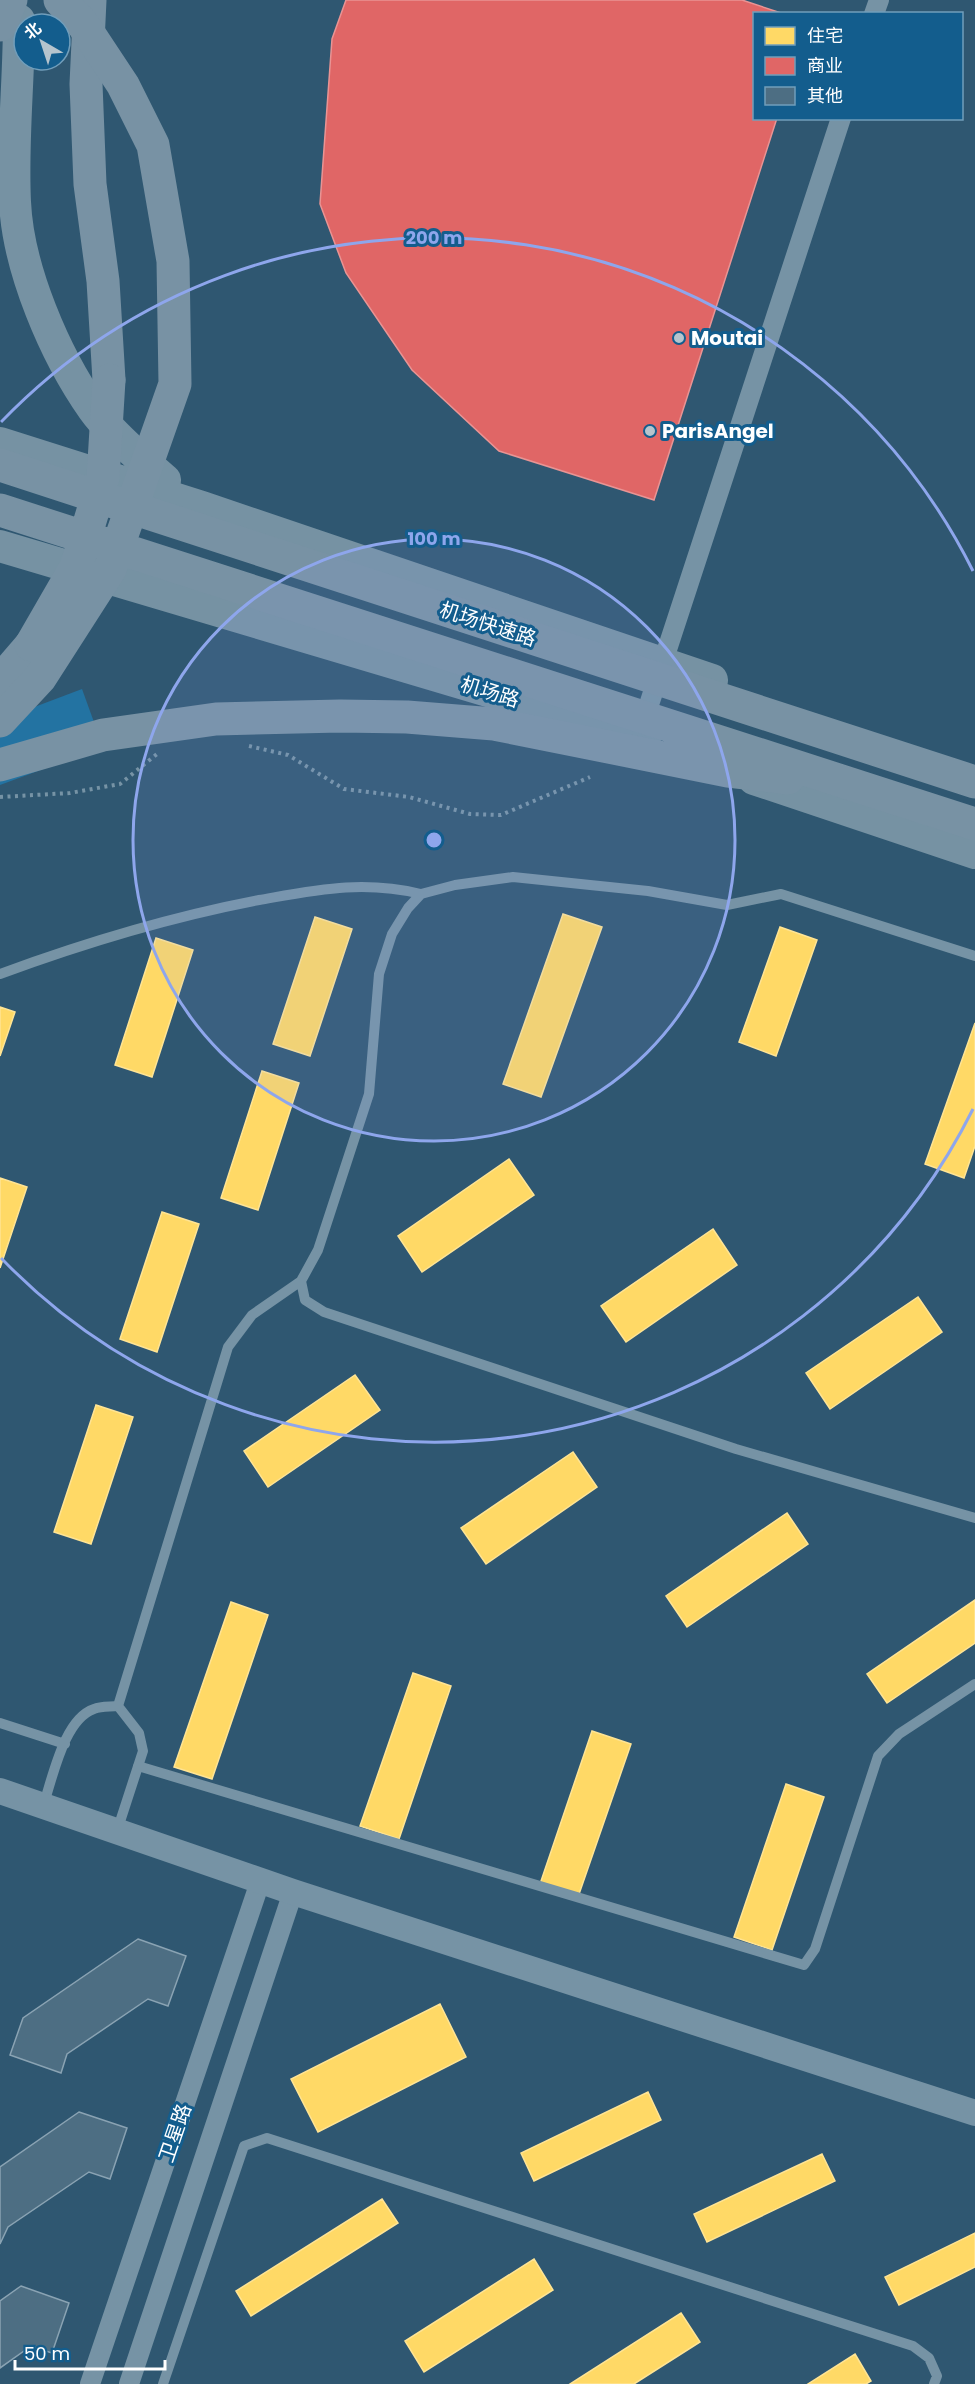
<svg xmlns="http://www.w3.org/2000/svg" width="975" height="2384" font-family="Poppins,'Noto Sans SC',sans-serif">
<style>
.green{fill:#2373a2}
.homes{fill:#ffd966;stroke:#ffe494;stroke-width:1.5}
.shops{fill:#e06666;stroke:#e99494;stroke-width:1.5}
.building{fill:#4d6e83;stroke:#8aa3b3;stroke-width:1.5}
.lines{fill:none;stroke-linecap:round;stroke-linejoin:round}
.path{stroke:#7693a5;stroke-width:4;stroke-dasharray:3 4.5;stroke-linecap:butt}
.service{stroke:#7693a5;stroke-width:10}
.minor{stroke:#7693a5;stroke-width:20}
.tertiary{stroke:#7693a5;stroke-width:26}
.primary{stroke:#7692a3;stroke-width:32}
.trunk{stroke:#7892a4;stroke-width:33}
.trunk-bridge{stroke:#7892a4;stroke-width:33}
.ring{fill:none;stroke:#8ea6ec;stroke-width:3}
.poi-dot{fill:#b6c4cd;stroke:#135d8d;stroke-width:2}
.labels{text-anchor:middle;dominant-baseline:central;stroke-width:6;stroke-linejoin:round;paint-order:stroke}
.poi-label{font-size:20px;font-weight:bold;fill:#fff;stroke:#135d8d;text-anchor:start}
.street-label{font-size:20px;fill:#fff;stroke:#135d8d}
.centre{fill:#8ea6ec;stroke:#135d8d;stroke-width:3}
.ring-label{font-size:18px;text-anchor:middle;font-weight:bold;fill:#8ea6ec;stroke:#135d8d;stroke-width:6;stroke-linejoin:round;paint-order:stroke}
</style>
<rect width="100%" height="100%" fill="#2f5771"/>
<path class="green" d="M82,689l21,58 -103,38v-65z"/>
<path class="homes" d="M563,914l39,13 -61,170 -38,-13z
M315,917l37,12 -42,127 -37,-12z
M780,927l37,13 -41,116 -37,-14z
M156,938l37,12 -41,127 -37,-12z
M0,1007l15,5 -15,44z
M975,1023v123l-11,32 -39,-14z
M262,1071l37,12 -41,127 -37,-12z
M509,1159l25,36 -112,77 -24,-36z
M0,1178l27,9 -27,81z
M162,1212l37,12 -42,128 -37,-13z
M713,1229l24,36 -111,77 -25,-36z
M918,1297l24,35 -112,77 -24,-36z
M355,1375l25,35 -112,77 -24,-36z
M96,1405l37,12 -42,127 -37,-12z
M573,1452l24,35 -111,77 -25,-36z
M787,1513l21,31 -121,83 -21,-31z
M975,1600v43l-88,60 -20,-29z
M231,1602l37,13 -56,164 -38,-12z
M413,1673l38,13 -52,153 -39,-13z
M592,1731l39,13 -53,153 -38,-13z
M786,1784l38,13 -52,153 -38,-13z
M440,2004l26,53 -148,75 -27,-53z
M648,2092l13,28 -127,61 -13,-28z
M822,2154l13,27 -128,61 -13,-28z
M382,2199l16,24 -147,93 -15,-25z
M975,2233v34l-76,38 -14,-28z
M534,2259l19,31 -129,82 -19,-31z
M681,2313l19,29 -66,42h-64z
M855,2354l16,27 -5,3h-58z"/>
<path class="shops" d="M346,0h396l42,14h-30v104h23l-123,382 -155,-49 -87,-81 -66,-97 -26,-69 12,-165z"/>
<path class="building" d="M138,1939l48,17 -18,50 -20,-7 -81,55 -6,19 -51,-18 13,-37z
M79,2112l48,16 -17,51 -21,-7 -81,55 -8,17v-77z
M21,2286l48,17 -17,50 -21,-7 -31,22v-67z"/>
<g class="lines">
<path class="path" d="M249,746l39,9 56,34 65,8 61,17 31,1 89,-38
M0,797l70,-4 50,-9 37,-30"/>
<path class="service" d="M0,974c84,-31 170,-57 259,-74 58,-10 103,-20 162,-6
M301,1281l4,19 19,12 412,137 239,69
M118,1706l110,-359 24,-32 49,-34 17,-31 51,-156 10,-120 13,-40 16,-26 13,-14 34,-9 58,-8 135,14 79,14 54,-11 194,62
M0,1723l65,21
M138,1766l666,199 11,-16 63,-193 21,-22 76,-50
M43,1806c10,-29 21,-87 51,-97 7,-3 16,-2 24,-3l21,27 4,18 -26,80
M163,2384l81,-238 23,-8 646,208 16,12 8,18 -3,8"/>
<path class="minor" d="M874,14l5,-14
M642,726l199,-608
M90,2384l170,-502
M129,2384l164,-492"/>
<path class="tertiary" d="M0,1791l293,101 682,221"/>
<path class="primary" d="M19,20c0,61 -7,121 -4,182 3,67 40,153 78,207 14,20 52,54 72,71
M0,443l202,64 510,173
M0,546l511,152 134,44
M754,779l221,74"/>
<path class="trunk" d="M90,0l-4,84 4,100 13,97 6,99
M0,25l11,-25
M0,681l31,-36"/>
<path class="trunk-bridge" d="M0,465l975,317
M0,510l975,314
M31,645l45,-78 27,-89 6,-98
M0,721l40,-43 70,-109 65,-185 -2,-123 -20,-116 -30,-60 -41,-62 -22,-23
M0,765l103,-30 113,-16 124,-3 67,1 87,7 234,47 60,7"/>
</g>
<circle cx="434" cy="840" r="301" fill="#8ea6ec" fill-opacity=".12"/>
<g class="ring">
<circle cx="434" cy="840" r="301"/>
<path d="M973 1109A602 602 0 0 1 1 1258M1 422A602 602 0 0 1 973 571"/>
</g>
<g class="poi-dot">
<circle cx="679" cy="338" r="6"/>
<circle cx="650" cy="431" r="6"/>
</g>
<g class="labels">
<g class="poi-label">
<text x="691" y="338">Moutai</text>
<text x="662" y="431">ParisAngel</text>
</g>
<g class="street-label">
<text transform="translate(488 624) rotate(18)">机场快速路</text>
<text transform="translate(490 692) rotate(17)">机场路</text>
<text transform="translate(175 2133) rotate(-71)">卫星路</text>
</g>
</g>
<circle cx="434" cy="840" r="9" class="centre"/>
<g class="ring-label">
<text x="434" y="244">200 m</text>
<text x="434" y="545">100 m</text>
</g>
<rect x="753" y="12" width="210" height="108" fill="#135d8d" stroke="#719ebb" stroke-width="1.5"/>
<rect x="765" y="27" width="30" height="18" fill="#ffd966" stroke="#719ebb" stroke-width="1.5"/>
<text x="807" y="42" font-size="18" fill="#ffffff">住宅</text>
<rect x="765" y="57" width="30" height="18" fill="#e06666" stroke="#719ebb" stroke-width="1.5"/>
<text x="807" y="72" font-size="18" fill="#ffffff">商业</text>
<rect x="765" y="87" width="30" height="18" fill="#4d6e83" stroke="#719ebb" stroke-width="1.5"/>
<text x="807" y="102" font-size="18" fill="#ffffff">其他</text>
<g transform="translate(42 42) rotate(321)"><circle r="28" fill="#135d8d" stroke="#719ebb" stroke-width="1.5"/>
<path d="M0-4.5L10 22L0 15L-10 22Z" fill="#b6c4cd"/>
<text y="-9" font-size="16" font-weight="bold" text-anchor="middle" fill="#ffffff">北</text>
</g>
<path d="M15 2360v9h150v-9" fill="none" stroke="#ffffff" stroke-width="3"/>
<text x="24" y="2360" font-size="18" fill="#ffffff" stroke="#135d8d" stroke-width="4.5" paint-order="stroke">50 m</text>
</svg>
